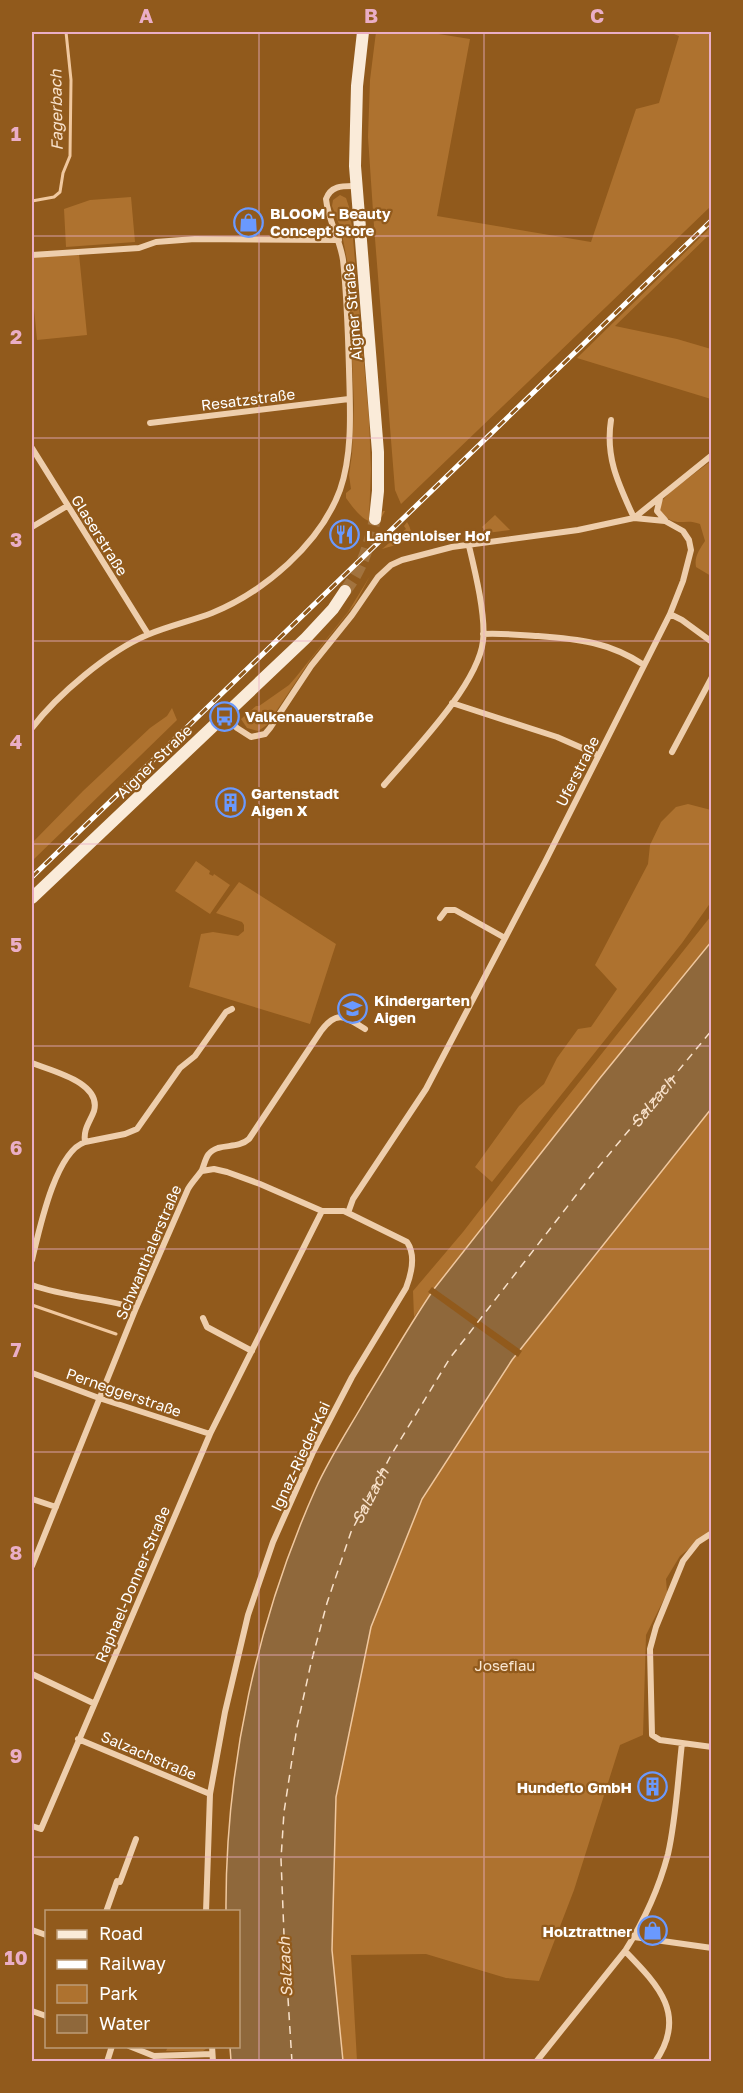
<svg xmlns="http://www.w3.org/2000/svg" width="743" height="2093" font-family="'Golos Text',sans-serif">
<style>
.green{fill:#ae722f}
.water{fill:#8f683b;stroke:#f0c89f;stroke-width:1.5}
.pier{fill:#915a1c}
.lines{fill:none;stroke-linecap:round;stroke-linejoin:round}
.stream{stroke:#f0c89f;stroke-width:3}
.ferry{stroke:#f8e1ca;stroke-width:1.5;stroke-dasharray:8 6;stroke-linecap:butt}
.secondary-tunnel{stroke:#a2733e;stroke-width:12;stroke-dasharray:12 6;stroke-linecap:butt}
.minor{stroke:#eeceac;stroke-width:6}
.secondary{stroke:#faebd9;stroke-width:12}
.rail-casing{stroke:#fff;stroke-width:5}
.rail{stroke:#915a1c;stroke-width:3;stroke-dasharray:9;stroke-linecap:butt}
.grid{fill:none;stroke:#eaaec6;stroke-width:1.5;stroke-opacity:0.55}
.labels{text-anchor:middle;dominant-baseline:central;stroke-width:4.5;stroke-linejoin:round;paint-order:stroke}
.poi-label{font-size:15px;font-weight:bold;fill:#fff;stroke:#915a1c;text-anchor:start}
.street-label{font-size:15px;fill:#fff;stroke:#915a1c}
.park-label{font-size:15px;fill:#fae7d2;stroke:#915a1c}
.water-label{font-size:16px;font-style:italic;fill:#f8e1ca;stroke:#915a1c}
.neatline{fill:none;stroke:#eaaec6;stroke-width:2}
.grid-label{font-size:20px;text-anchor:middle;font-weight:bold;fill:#eaaec6}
</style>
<rect width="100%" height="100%" fill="#915a1c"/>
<path class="green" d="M376,32h50l44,7 -33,177 154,26 45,-133 23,-6 20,-67 -10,-4h42v174l-310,298 -6,-14 -21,-264 -6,-89 2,-57z
M340,195l6,3 3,9 3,20 17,192 2,50 -2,50 3,1 9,-5 2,-4h2c-12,26 -31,-2 -39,-13v-5l5,-4 -2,-14 3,-21 2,-49 -6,-140 -7,-36 -9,-23 1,-6z
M131,197l4,45 -69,5 -2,-38 26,-9z
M711,227v6l-96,93 62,13 34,10v50l-134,-41z
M79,254l8,81 -50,5 -5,-53v-30z
M711,461v115l-15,-9c-2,-11 4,-18 9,-26l-5,-17c-17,-7 -24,6 -40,-13l1,-9 10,-11z
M495,515l15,15 -23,3 -5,-6z
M407,522c5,8 5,12 -1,20l-24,7 24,-20 -2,-3z
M370,576l-15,28 -44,55 -44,66 -9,6 -11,-3 -6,-9 15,-13h3l30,-21 7,-8 52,-65z
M172,708l5,12 -145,141v-18l51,-52 67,-63 17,-12z
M688,804l23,6v92l-29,41 -190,239 -17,-15 44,-61 25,-22 13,-26 21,-29 13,-2 26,-38 -22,-24 53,-101 2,-19 11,-23 15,-15z
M196,861l14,10 -1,3 4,2 1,-2 16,11 -20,29 -35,-23z
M239,882l97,62 -26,80 -121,-37 12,-53 12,-2 25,4 6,-5v-6l-2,-3 -26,-9z
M711,916v26l-111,136 -166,211 -20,28 -1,-26 50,-59 90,-117z
M711,1109v422l-31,25 -14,23 1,14 -21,42 -3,100 -23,10 -46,145 -35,91 -33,-3 -80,-24 -75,1 6,106h-14l-11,-111 4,-153 35,-170 51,-128 90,-139z
M168,2047v-1l41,1 -6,4h-37z"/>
<path class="water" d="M711,942v167l-199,251 -90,139 -51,128 -35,170 -4,153 11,111h-112l-1,-14 8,-1v-134h-12c-1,-145 31,-292 90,-424 14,-31 34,-61 51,-91 22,-36 43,-73 67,-108l166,-211z"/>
<path class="pier" d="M432,1287l90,64 -4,6 -90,-65z"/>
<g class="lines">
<path class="stream" d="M32,201l22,-4 6,-5 3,-19 7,-17 1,-76 -5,-48
M32,1305l84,29"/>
<path class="ferry" id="s1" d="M292,2062l-8,-127 -3,-76 3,-47 13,-85 14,-64 16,-60 24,-71 39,-75 60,-99 141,-182 121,-146"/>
<path class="secondary-tunnel" d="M345,591c17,-22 24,-45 30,-72"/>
<path class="minor" d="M32,255l107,-7 17,-6 39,-3 144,1
M611,420c-6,38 8,65 23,98
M150,423l199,-24
M32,448l116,186
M660,498l-3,13 8,9
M634,518l78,-63
M32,527l35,-21
M670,614l12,6 30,22
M483,634c19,-1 37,1 55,2 41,3 71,6 106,29
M452,703l105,34 41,18
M224,716l13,12 14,9 14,-3 5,-6 41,-62 41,-51 26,-38 13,-12 11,-5 50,-13 126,-17 56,-12 31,3 18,10 6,9 2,10 -8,31 -13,33 -125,248 -119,227 -73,110 -5,14
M32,728c25,-33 77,-77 115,-93 21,-9 44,-14 65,-22 52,-21 108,-69 128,-123 13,-37 10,-82 9,-121 -1,-36 -2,-73 -6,-109 -3,-21 -15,-40 -17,-61 5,-14 17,-13 30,-13
M672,752l40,-75
M384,785c29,-34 94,-100 99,-144 3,-25 -8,-70 -14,-95
M440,918l6,-8h9l50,28
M32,1063c19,8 70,19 62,48 -4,11 -11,18 -9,31 -30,10 -46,89 -53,118
M85,1142l40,-8 12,-5 43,-61 15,-12 31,-44 6,-3
M202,1171l12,-2 13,3 33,12 62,27h22l63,31c9,13 4,33 -1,46l-54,89 -39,75 -40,90 -25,73 -23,97 -15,82 -4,118
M32,1285c33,12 70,13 104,23
M203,1318l4,9 45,24
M32,1373l67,25 111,36
M32,1499l24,8
M712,1533l-14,9 -15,19 -27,66 -6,22 2,86 8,5 52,7
M32,1566l104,-258 52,-119c4,-7 11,-14 14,-19 4,-10 4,-18 16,-22 11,-3 22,-1 31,-9l72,-108c16,-22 25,-14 44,-2
M32,1674l61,29
M78,1739l132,55
M32,1826l9,3 169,-395 112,-223
M106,1912l11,-31 3,1 16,-43
M32,1930l14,5
M634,1937l78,11
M625,1951c33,34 63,64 30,111
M32,2011l14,5
M129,2046l25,10 58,-2
M212,2046l1,16
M107,2062l5,-16
M536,2062l89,-111c19,-30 34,-63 43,-97 8,-35 10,-76 14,-111"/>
<path class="secondary" d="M363,32l-6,54 -2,80 23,286v39l-3,28
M32,898l274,-260 27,-29 12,-18"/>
<defs>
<path id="rail" d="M32,877l680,-657"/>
</defs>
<use href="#rail" class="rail-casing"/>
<use href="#rail" class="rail"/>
</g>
<path class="grid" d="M259,32v2030M484,32v2030M32,236h680M32,438h680M32,641h680M32,844h680M32,1046h680M32,1249h680M32,1452h680M32,1655h680M32,1857h680"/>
<defs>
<symbol id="shop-ring" viewBox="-11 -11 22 22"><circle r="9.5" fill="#915a1c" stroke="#6a99fe" stroke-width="1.5"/><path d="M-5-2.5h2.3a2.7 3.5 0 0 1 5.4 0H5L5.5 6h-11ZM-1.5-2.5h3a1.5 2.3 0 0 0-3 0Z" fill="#6a99fe"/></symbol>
<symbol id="restaurant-ring" viewBox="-11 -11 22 22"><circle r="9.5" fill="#915a1c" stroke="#6a99fe" stroke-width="1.5"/><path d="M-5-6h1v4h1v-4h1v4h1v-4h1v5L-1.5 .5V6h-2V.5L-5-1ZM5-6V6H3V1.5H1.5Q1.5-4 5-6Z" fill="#6a99fe"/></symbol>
<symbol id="bus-ring" viewBox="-11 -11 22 22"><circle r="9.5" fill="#915a1c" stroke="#6a99fe" stroke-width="1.5"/><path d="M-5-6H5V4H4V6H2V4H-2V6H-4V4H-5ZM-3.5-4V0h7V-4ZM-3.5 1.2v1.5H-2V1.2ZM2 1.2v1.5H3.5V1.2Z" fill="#6a99fe"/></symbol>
<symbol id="building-ring" viewBox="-11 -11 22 22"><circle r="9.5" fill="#915a1c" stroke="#6a99fe" stroke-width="1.5"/><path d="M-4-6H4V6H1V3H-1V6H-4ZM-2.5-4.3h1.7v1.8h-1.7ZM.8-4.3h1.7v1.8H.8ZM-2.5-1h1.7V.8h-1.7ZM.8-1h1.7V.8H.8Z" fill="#6a99fe"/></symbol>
<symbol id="school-ring" viewBox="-11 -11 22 22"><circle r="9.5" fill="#915a1c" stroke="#6a99fe" stroke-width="1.5"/><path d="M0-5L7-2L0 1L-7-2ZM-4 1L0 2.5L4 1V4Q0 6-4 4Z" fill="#6a99fe"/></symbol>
</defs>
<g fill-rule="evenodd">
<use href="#shop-ring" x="232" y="206" width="33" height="33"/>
<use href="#restaurant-ring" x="328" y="518" width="33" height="33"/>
<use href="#bus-ring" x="208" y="700" width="33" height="33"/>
<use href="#building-ring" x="214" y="786" width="33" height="33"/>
<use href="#school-ring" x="336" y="992" width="33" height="33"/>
<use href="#building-ring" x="636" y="1770" width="33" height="33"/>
<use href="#shop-ring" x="636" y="1914" width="33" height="33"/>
</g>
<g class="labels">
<g class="poi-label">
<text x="270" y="213">BLOOM - Beauty<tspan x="270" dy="17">Concept Store</tspan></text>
<text x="366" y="535">Langenloiser Hof</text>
<text x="245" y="716">Valkenauerstraße</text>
<text x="251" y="793">Gartenstadt<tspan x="251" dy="17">Aigen X</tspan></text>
<text x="374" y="1000">Kindergarten<tspan x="374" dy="17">Aigen</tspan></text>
<text x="632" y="1787" text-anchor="end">Hundeflo GmbH</text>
<text x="632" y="1931" text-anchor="end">Holztrattner</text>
</g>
<g class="street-label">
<text transform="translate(352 312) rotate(-95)">Aigner Straße</text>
<text transform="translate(248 399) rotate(-7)">Resatzstraße</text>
<text transform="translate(100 535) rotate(58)">Glaserstraße</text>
<text transform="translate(154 761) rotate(-44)">Aigner Straße</text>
<text transform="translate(577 771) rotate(-63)">Uferstraße</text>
<text transform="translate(148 1252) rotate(-67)">Schwanthalerstraße</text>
<text transform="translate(124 1392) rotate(19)">Perneggerstraße</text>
<text transform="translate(300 1456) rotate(-65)">Ignaz-Rieder-Kai</text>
<text transform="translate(132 1584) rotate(-67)">Raphael-Donner-Straße</text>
<text transform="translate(149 1755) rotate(23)">Salzachstraße</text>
</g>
<g class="park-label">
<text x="505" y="1665">Josefiau</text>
</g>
<g class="water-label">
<text transform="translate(56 110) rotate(-91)">Fagerbach</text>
<text stroke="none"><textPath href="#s1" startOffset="1066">Salzach</textPath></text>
<text stroke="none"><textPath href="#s1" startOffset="580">Salzach</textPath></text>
<text transform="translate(285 1967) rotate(-93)">Salzach</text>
</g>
</g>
<rect width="743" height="2093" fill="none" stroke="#915a1c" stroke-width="66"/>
<rect x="45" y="1910" width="195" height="138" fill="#915a1c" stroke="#bd9c77" stroke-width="1.5"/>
<rect x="57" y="1930" width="30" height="9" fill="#faebd9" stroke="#bd9c77" stroke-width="1.5"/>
<text x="99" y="1940" font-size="18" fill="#ffffff">Road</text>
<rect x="57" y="1960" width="30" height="9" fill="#ffffff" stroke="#bd9c77" stroke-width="1.5"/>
<text x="99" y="1970" font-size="18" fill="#ffffff">Railway</text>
<rect x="57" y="1985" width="30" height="18" fill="#ae722f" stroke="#bd9c77" stroke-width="1.5"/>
<text x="99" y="2000" font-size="18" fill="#ffffff">Park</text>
<rect x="57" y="2015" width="30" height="18" fill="#8f683b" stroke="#bd9c77" stroke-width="1.5"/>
<text x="99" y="2030" font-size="18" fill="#ffffff">Water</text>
<rect x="33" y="33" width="677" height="2027" class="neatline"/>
<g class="grid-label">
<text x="146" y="23">A</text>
<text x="371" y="23">B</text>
<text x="597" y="23">C</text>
<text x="16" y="141">1</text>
<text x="16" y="344">2</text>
<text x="16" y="547">3</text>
<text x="16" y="749">4</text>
<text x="16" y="952">5</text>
<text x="16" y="1155">6</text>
<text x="16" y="1357">7</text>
<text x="16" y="1560">8</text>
<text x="16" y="1763">9</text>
<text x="16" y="1965">10</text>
</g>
</svg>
